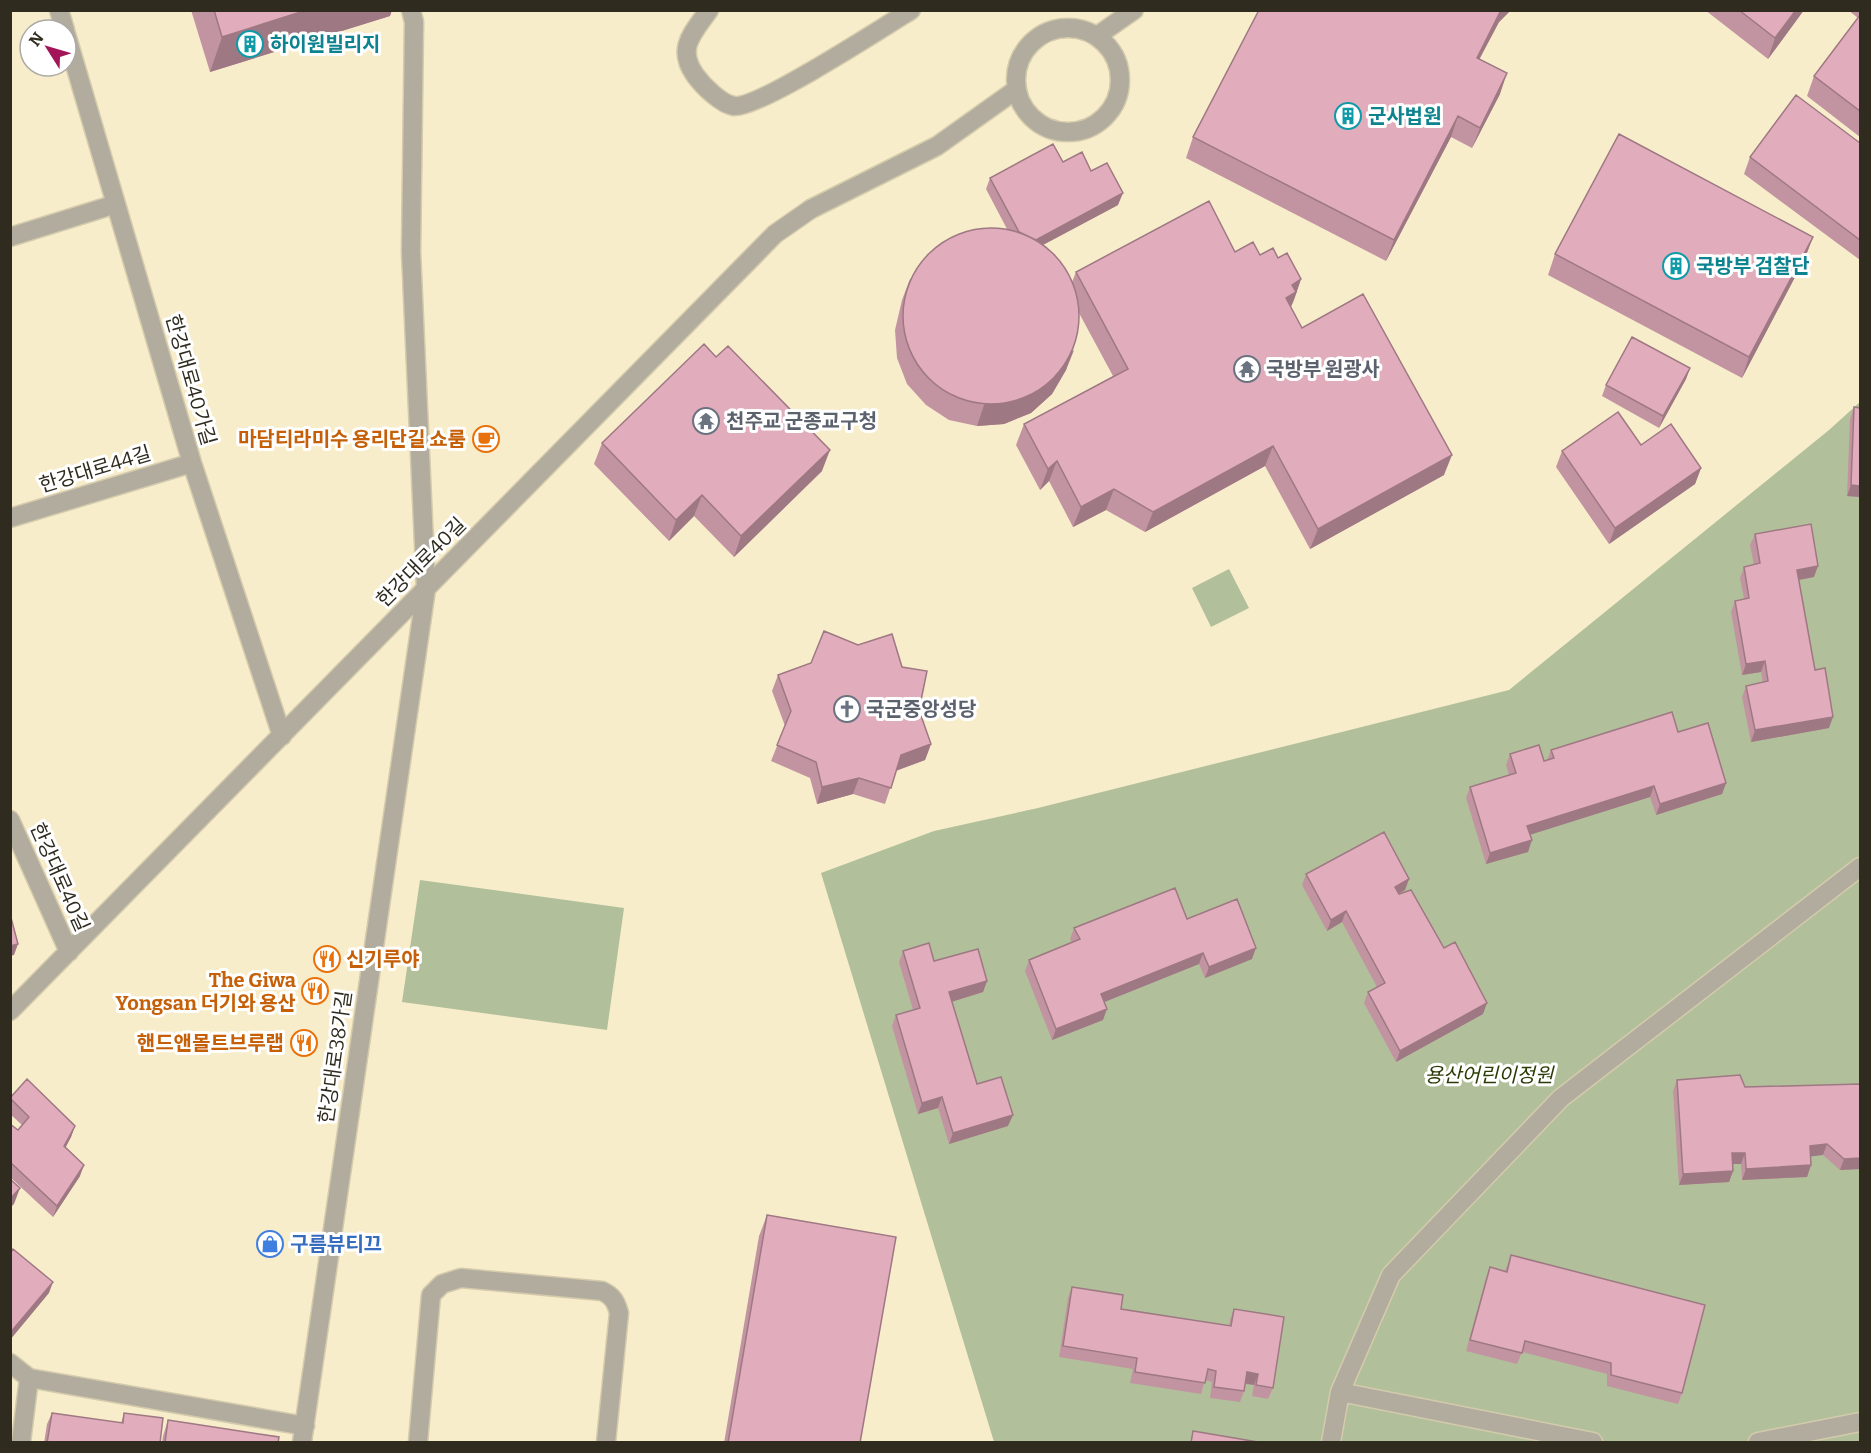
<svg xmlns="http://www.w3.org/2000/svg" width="1871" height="1453" font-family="Bitter,'Noto Sans KR',serif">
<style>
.green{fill:#b1c09a}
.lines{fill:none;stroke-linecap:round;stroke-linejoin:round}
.lane-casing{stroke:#d4caac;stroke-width:21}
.street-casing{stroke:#d4caac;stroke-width:21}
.lane{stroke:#b1ac9e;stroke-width:18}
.street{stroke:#b1ac9e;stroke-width:18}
.wall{fill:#c294a1}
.shaded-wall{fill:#9e7883}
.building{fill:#e1acbb;stroke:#9e7883;stroke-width:1.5}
.labels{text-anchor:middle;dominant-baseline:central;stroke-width:6;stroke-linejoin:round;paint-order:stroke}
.culture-label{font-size:20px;font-weight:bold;fill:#0d838f;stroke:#fff;text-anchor:start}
.worship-label{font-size:20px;font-weight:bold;fill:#5b616d;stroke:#fff;text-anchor:start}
.street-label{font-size:20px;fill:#2f2b1e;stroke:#fff}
.food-label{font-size:20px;font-weight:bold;fill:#c56008;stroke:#fff;text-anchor:end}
.park-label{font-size:20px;font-style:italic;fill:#2b3b06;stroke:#fff}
.shop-label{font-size:20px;font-weight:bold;fill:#366cbe;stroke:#fff;text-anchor:start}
</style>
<rect width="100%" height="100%" fill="#f8edcb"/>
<path class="green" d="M1860,402v1040h-866l-173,-569 113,-42 104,-23 471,-118 320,-260z
M1229,569l20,39 -38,19 -19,-39z
M420,880l204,28 -17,122 -205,-28z"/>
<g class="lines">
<defs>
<path id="lane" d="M709,10c-16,23 -33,38 -14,65 8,11 26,29 39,31 23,3 150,-79 177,-96
M1016 80a52 52 0 1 1 104 0a52 52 0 1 1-104 0Z
M1097,36l37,-26
M811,209l126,-63 80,-57
M1340,1392l253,50
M418,1442l13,-147 11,-11 19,-6 141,13c11,5 14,11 17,22l-13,129
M1331,1442l9,-50 51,-117 170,-177 299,-231
M1758,1442l102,-20"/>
<path id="street" d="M59,10l6,20
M66,34l126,429 90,273
M10,237l106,-33
M10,518l182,-55
M10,820l59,132
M10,1011l765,-777 36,-25
M10,1363l19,15 276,48
M21,1442l8,-64
M302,1442l124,-853 -15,-337 3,-230 -3,-12"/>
</defs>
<use href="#lane" class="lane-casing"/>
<use href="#street" class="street-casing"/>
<use href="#lane" class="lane"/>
<use href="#street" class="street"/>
</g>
<path class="wall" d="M191,10h201l-2,6 -180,56z
M1259,10h252l-12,12 -20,37 21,35 -28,54 -21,-11 -65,124 -200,-103 7,-21z
M1705,10h99l-36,49z
M1848,10h12v127l-53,-41 7,-20 44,-58z
M1860,143v117l-116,-86 6,-17z
M1063,162l28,9 27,34 -75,40 29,37 4,-10 159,-20 43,6 23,21 -10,28 11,21 142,147 -134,74 -45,-83 -120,66 -39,-22 -33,17 -24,-46 -9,9 -24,-45 8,-21 89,-48 -34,-63 -13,57 -14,24 -21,19 -27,11 -27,2 -28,-6 -23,-15 -19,-21 -10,-26 -2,-28 7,-30 8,-21 97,-50 -21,-40 4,-11z
M1813,237l-8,21 -63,120 -194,-103 7,-21z
M1690,368l-4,11 -27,49 -57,-32 4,-11z
M1854,407l6,1v89l-13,-1 3,-77z
M602,443l220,28 -88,86 -40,-41 -25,25 -75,-77z
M1562,451l139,17 -6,16 -86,60 -53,-77z
M1755,534l59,43 -15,3 16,90 14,58 -78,14 -9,-45 4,-11 17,-3 -2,-11 -19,3 -11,-63 4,-11 9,-2 -4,-21 4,-11 10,-2 -4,-20z
M902,667l29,77 -6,16 -29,11 -11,33 -32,-10 -36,10 -7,-26 -39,-17 14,-35 -13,-35 6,-16z
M1678,732l48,51 -4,11 -66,21 -6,-18 -120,37 -2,18 -42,12 -20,-66 4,-11 39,-12 -3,-10 4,-11 34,7 3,-1 4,-10z
M1306,874l103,5 -4,11 -7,4 46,54 39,66 -87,48 -32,-59 4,-11 9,-5 -35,-65 -15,9 -25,-46z
M1187,919l65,40 -47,19 -6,-14 -95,38 -1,18 -51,20 -27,-69 4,-11 43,-17 -2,-4 4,-11z
M903,951l84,30 -4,11 -31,9 25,83 31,42 -59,18 -11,-36 -20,6 -26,-88 4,-11 17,-5 -14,-48z
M1677,1080l68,7 115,-3v85l-20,1 -17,-15 -12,1v9l-4,12 -65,3 -1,-16h-8v7l-4,11 -50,3 -6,-94z
M10,1098l65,28 -4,11 -6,11 15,28 -27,41 -43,-40v-53l8,6 4,-5 -12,-11z
M767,1215l93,228h-136l35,-207z
M1511,1255l171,138 -4,11 -71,-18v-12l-85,-22 -5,12 -51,-13 20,-73 4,-11 15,4z
M1072,1287l49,22 108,17 1,-6 4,-11 39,79 -5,11 -16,-3 2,-11 -9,-1 -1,7 -4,11 -30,-4 2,-16 -7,-2 -4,14 -71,-11 3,-14 -74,-12 9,-59z
M52,1413l69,10 3,-10 36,30h-116l3,-19z
M168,1420l110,23h-116l1,-7z"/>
<path class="shaded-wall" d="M307,10h85l-2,6 -180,56 12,-35z
M1501,10h10l-12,12 -30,57 8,-21z
M1796,10h8l-36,49 7,-21z
M1507,73l-7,21 -28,54 8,-20z
M1458,116l-7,21 -65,124 8,-21z
M1123,193l-5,12 -96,51 4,-11z
M1813,237l-8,21 -63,120 7,-21z
M1301,279l-7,21 -6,13 -2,-15 6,-13z
M1074,350l-8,20 -14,24 -21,19 -27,11 -27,2 7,-21z
M1690,368l-4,11 -27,49 4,-12z
M1273,446l-8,20 -120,66 8,-20z
M830,450l-8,21 -88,86 7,-21z
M1452,455l-8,20 -134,74 8,-20z
M1057,461l-8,20 -9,9 8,-21z
M1701,468l-6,16 -86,60 6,-16z
M1851,485l9,1v11l-13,-1z
M1114,489l-8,21 -33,17 8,-20z
M702,495l-8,21 -25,25 7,-21z
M1818,566l-4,11 -21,4 4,-11z
M1765,661l-4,11 -19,3 4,-11z
M1833,717l-4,11 -78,14 4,-12z
M931,744l-6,16 -30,11 6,-16z
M859,778l-6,16 -36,10 5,-17z
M1726,783l-4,11 -66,21 4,-11z
M1654,786l-4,11 -127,40 4,-11z
M1532,840l-4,12 -42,12 4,-11z
M1409,879l-4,11 -14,8 4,-11z
M1346,911l-4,11 -15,9 4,-11z
M18,944l-4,11 -4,1v-10z
M1256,948l-4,11 -47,19 4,-11z
M1203,953l-4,11 -102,41 4,-11z
M987,981l-4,11 -38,12 4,-12z
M1487,1003l-4,11 -87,48 4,-11z
M1107,1009l-4,11 -51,20 4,-11z
M942,1097l-4,11 -20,6 4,-11z
M1013,1115l-5,11 -59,18 4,-11z
M75,1126l-4,11 -11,21 4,-12z
M1827,1144l-4,11 -17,2 4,-11z
M1732,1153h13l-4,11h-13z
M1860,1158v11l-20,1 4,-11z
M84,1165l-4,11 -27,41 4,-11z
M1811,1165l-4,12 -65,3 4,-11z
M1733,1171l-4,11 -50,3 4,-11z
M20,1188l-6,16 -4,4v-9z
M53,1282l-4,11 -39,47v-7z
M1247,1372l11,2 -4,11 -11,-2z"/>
<path class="building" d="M214,10h93l-85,27z
M1259,10h242l-24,48 30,15 -27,55 -22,-12 -64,124 -201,-103z
M1739,10h57l-21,28z
M1860,15v96l-46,-35z
M1796,95l64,48v97l-110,-83z
M1619,134l194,103 -64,120 -194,-103z
M1053,144l10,18 19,-10 9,19 16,-8 16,30 -87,47 -17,-8 -29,-54z
M1209,201l26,51 18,-10 7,13 13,-7 5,10 9,-5 14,26 -9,6 4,7 -10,6 16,30 61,-34 89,161 -134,74 -45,-83 -120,66 -39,-23 -33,18 -24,-46 -9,8 -24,-45 104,-55 -52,-97z
M903 316a88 88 0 1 1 176 0a88 88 0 1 1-176 0Z
M1632,337l58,31 -27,48 -57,-31z
M704,344l12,13 12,-11 102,104 -89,86 -39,-41 -26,25 -74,-77z
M1854,407l6,1v78l-9,-1z
M1618,412l23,33 30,-21 30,44 -86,60 -53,-77z
M1811,524l7,42 -21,4 18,100 10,-2 8,49 -78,13 -9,-44 22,-5 -3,-20 -19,3 -11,-63 14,-3 -5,-31 16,-4 -5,-29z
M824,631l34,14 34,-11 10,33 25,4 -8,39 12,34 -30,11 -10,33 -32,-10 -37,9 -6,-25 -39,-17 14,-34 -13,-36 33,-12z
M1672,712l6,20 30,-9 18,60 -66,21 -6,-18 -127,40 5,14 -42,13 -20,-66 46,-14 -6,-19 29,-9 5,16 10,-3 -3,-8z
M1384,832l25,47 -14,8 4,7 12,-4 33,58 11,-6 32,61 -87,48 -32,-59 17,-9 -39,-72 -15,9 -25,-46z
M1175,888l12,31 50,-20 19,49 -47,19 -6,-14 -102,41 6,15 -51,20 -27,-69 51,-21 -6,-11z
M10,914l8,30 -8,2z
M929,943l5,18 44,-12 9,32 -38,11 28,92 24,-7 12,38 -60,18 -11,-36 -20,6 -26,-88 24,-7 -17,-57z
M1740,1075l5,12 115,-3v74l-16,1 -17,-15 -17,2 1,19 -65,4 -1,-16h-13l1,18 -50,3 -6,-94z
M27,1079l48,47 -11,20 20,19 -27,41 -47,-44v-38l8,6 11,-13 -19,-19z
M10,1179l10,9 -10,11z
M767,1215l129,22 -36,206h-132z
M13,1249l40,33 -43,51v-80z
M1511,1255l194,50 -23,88 -71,-18v-12l-86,-22 -3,12 -52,-13 20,-73 17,5z
M1072,1287l51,8 -2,14 110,17 3,-17 50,8 -11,71 -17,-3 2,-11 -11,-2 -3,19 -30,-4 2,-16 -8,-2 -3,14 -70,-11 2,-14 -74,-12z
M52,1413l71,10 1,-10 39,5 -3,25h-113z
M168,1420l111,17 -1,6h-113z
M1193,1431l71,12h-73z"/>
<defs>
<symbol id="building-ring" viewBox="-11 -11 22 22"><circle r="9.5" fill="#fff" stroke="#0f9aa8" stroke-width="1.5"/><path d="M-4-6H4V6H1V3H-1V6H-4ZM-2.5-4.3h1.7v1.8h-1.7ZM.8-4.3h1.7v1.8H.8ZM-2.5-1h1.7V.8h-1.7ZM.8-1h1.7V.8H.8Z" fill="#0f9aa8"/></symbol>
<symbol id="temple-ring" viewBox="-11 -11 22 22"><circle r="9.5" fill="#fff" stroke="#6b7280" stroke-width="1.5"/><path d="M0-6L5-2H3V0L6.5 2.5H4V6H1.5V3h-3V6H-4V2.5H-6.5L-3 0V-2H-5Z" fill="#6b7280"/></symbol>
<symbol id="cafe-ring" viewBox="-11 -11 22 22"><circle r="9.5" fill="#fff" stroke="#e8710a" stroke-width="1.5"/><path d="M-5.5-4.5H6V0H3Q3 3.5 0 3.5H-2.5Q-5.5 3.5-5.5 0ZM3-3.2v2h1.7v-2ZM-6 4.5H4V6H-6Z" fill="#e8710a"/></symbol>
<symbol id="church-ring" viewBox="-11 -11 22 22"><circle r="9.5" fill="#fff" stroke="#6b7280" stroke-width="1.5"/><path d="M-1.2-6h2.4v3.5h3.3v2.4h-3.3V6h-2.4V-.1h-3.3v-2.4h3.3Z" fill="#6b7280"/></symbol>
<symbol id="restaurant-ring" viewBox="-11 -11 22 22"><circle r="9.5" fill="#fff" stroke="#e8710a" stroke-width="1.5"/><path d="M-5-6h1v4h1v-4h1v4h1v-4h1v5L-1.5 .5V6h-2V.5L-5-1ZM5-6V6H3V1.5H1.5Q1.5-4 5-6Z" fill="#e8710a"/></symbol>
<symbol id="shop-ring" viewBox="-11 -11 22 22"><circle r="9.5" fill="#fff" stroke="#3f7fe0" stroke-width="1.5"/><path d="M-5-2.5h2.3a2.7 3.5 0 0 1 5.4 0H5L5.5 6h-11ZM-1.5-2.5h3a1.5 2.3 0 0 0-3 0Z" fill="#3f7fe0"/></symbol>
</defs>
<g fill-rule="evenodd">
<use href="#building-ring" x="235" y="29" width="30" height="30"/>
<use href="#building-ring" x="1333" y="101" width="30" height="30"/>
<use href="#building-ring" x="1661" y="251" width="30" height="30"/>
<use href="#temple-ring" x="1232" y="354" width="30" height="30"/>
<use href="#temple-ring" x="691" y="406" width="30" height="30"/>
<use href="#cafe-ring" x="471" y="424" width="30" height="30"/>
<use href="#church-ring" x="832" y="694" width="30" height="30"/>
<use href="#restaurant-ring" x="312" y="944" width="30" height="30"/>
<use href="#restaurant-ring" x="300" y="976" width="30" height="30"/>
<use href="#restaurant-ring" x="289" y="1028" width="30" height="30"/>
<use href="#shop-ring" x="255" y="1229" width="30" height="30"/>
</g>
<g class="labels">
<g class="culture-label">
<text x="270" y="44">하이원빌리지</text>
<text x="1368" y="116">군사법원</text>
<text x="1696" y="266">국방부 검찰단</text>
</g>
<g class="worship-label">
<text x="1266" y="369">국방부 원광사</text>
<text x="726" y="421">천주교 군종교구청</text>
<text x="866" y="709">국군중앙성당</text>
</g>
<g class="street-label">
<text transform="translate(191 380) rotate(74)">한강대로40가길</text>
<text transform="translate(95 469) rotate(-17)">한강대로44길</text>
<text transform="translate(421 562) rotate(-45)">한강대로40길</text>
<text transform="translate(60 877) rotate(66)">한강대로40길</text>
<text transform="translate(335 1057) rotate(-82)">한강대로38가길</text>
</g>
<g class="food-label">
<text x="466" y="439">마담티라미수 용리단길 쇼룸</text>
<text x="346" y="959" text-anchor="start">신기루야</text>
<text x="296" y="980">The Giwa<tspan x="296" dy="23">Yongsan 더기와 용산</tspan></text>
<text x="284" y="1043">핸드앤몰트브루랩</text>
</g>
<g class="park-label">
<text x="1489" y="1075">용산어린이정원</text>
</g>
<g class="shop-label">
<text x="290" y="1244">구름뷰티끄</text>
</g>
</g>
<rect width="1871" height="1453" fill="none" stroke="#2f2b1e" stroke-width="24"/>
<g transform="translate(48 48) rotate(307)"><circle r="28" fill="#ffffff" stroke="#acaaa5" stroke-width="1.5"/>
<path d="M0-4.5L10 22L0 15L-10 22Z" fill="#a31459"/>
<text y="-9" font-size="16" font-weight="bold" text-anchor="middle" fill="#2f2b1e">N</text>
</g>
</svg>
